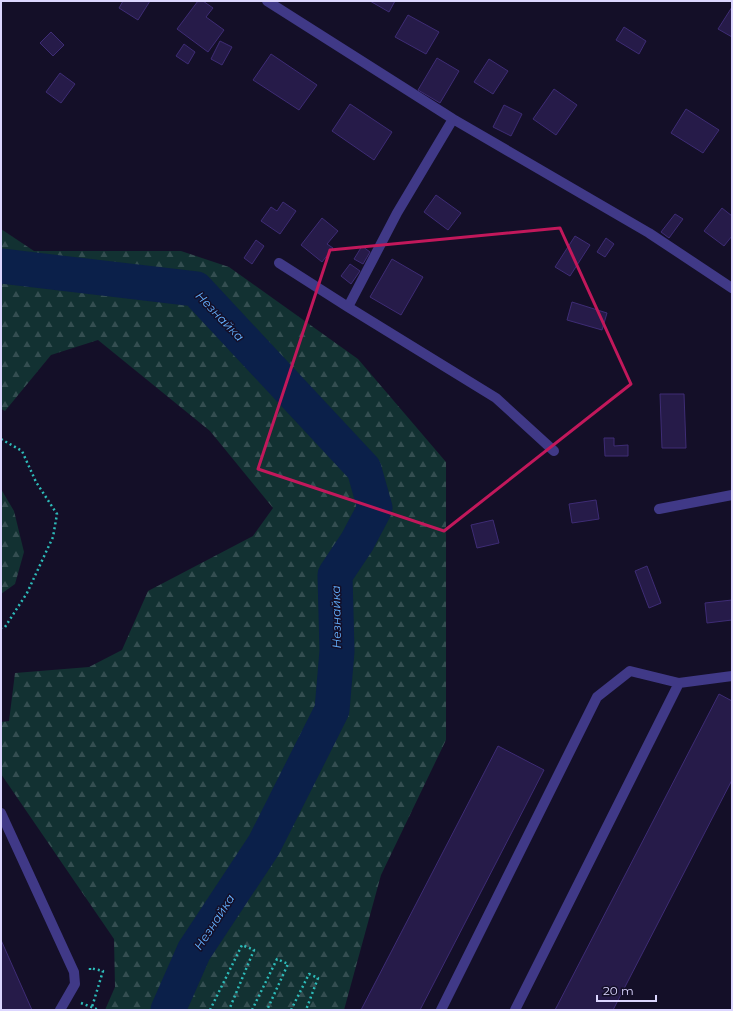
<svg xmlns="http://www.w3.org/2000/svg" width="733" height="1011" font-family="Montserrat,sans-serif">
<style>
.forest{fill:url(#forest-firs)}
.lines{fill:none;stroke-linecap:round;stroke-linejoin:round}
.river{stroke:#0b204a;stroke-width:35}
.building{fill:#261b49;stroke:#3e2c75}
.path{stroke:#2dbbb9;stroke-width:2.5;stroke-dasharray:2 3;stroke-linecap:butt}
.minor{stroke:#403987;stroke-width:10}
.marked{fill:none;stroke:#c2185b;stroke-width:3;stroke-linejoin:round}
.labels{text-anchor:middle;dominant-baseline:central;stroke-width:3;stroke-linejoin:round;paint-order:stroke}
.water-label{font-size:12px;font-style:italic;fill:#64b1ff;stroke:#140f28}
</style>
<defs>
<pattern id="forest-firs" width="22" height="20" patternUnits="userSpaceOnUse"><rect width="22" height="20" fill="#123132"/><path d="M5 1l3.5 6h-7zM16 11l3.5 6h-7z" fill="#344e51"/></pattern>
</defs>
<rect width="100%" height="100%" fill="#140f28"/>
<path class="forest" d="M1,229l33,22h147l48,16 129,92 88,103v278l-65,135 -37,135h-239l10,-23 -1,-48 -113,-165v-52l8,-1 6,-48 74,-6 33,-17 26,-59 105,-55 20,-28 -63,-77 -112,-91 -47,15 -46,56 -4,-2z
M1,489l13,22 10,41 -9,32 -14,10z"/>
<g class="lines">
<path class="river" d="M1,266l195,23 168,180 11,39 -18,34 -22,33 2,76 -5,59 -68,135 -70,106 -26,59"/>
</g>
<path class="building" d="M123,1h27l-12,19 -19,-12z
M198,1h5l10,7 -7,9 18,13 -16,22 -31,-23z
M370,1h25l-6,11z
M732,7v30l-14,-8z
M408,15l31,17 -13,22 -31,-17z
M624,27l22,14 -7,13 -23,-14z
M51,32l13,13 -11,11 -13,-13z
M220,41l12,6 -10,18 -11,-6z
M184,44l11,8 -7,12 -12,-8z
M271,54l46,31 -18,25 -46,-30z
M437,58l22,13 -19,32 -22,-13z
M489,59l19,12 -15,23 -19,-12z
M60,73l15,11 -14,19 -15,-11z
M554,89l23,16 -21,30 -23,-16z
M350,104l42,28 -18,28 -42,-29z
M504,105l18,9 -11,22 -18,-9z
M686,109l33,21 -16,23 -32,-20z
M436,195l25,18 -13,17 -24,-18z
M283,202l13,9 -16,23 -19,-13 10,-14 6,4z
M722,208l10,8v20l-8,10 -20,-15z
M675,214l8,5 -14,19 -8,-6z
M322,218l16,13 -11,13 6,4 -11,14 -21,-17z
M575,236l15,9 -20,31 -15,-9z
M606,238l8,6 -9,13 -8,-5z
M256,240l8,6 -12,18 -8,-6z
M362,246l8,6 -7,12 -9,-5z
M392,259l31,18 -22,38 -31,-18z
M350,264l10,7 -9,13 -10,-8z
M572,302l35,11 -5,17 -35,-10z
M660,394h24l2,54h-24z
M604,438h10v8l14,-1v11h-23z
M596,500l3,19 -27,4 -3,-19z
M493,520l6,23 -22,5 -6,-23z
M647,566l14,37 -12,5 -14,-37z
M732,600v20l-25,3 -2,-20z
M719,694l13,7v79l-119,230h-58z
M498,746l46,24 -124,240h-59z
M1,940l31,70h-31z"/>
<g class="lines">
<path class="path" d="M1,439l21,12 14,31 21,32 -4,23 -26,56 -22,34 -4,1
M90,970v-2l13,3 -11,36
M81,1003l18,7
M210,1010l32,-65 12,5 -25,60
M252,1010l25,-51 11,5 -21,46
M291,1010l18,-36 9,4 -12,32"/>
<path class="minor" d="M267,1l186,118 196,114 83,55
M279,263l69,44 148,91 58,53
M348,307l49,-94 56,-94
M659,509l73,-14
M679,683l53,-7
M1,813l73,159 1,12 -15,26
M441,1010l156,-313 33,-26 49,12 -164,327"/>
</g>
<path class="marked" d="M560,228l71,156 -187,147 -186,-62 72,-219z"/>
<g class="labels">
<g class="water-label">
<text transform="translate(220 316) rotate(46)">Незнайка</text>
<text transform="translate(336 617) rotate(-91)">Незнайка</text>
<text transform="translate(214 922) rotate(-57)">Незнайка</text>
</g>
</g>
<rect width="733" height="1011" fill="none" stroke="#dcd6ff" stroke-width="4"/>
<path d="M597 995v6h59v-6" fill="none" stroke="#dcd6ff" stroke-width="2"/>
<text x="603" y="995" font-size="12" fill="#dcd6ff" stroke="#140f28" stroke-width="3" paint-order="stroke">20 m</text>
</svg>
